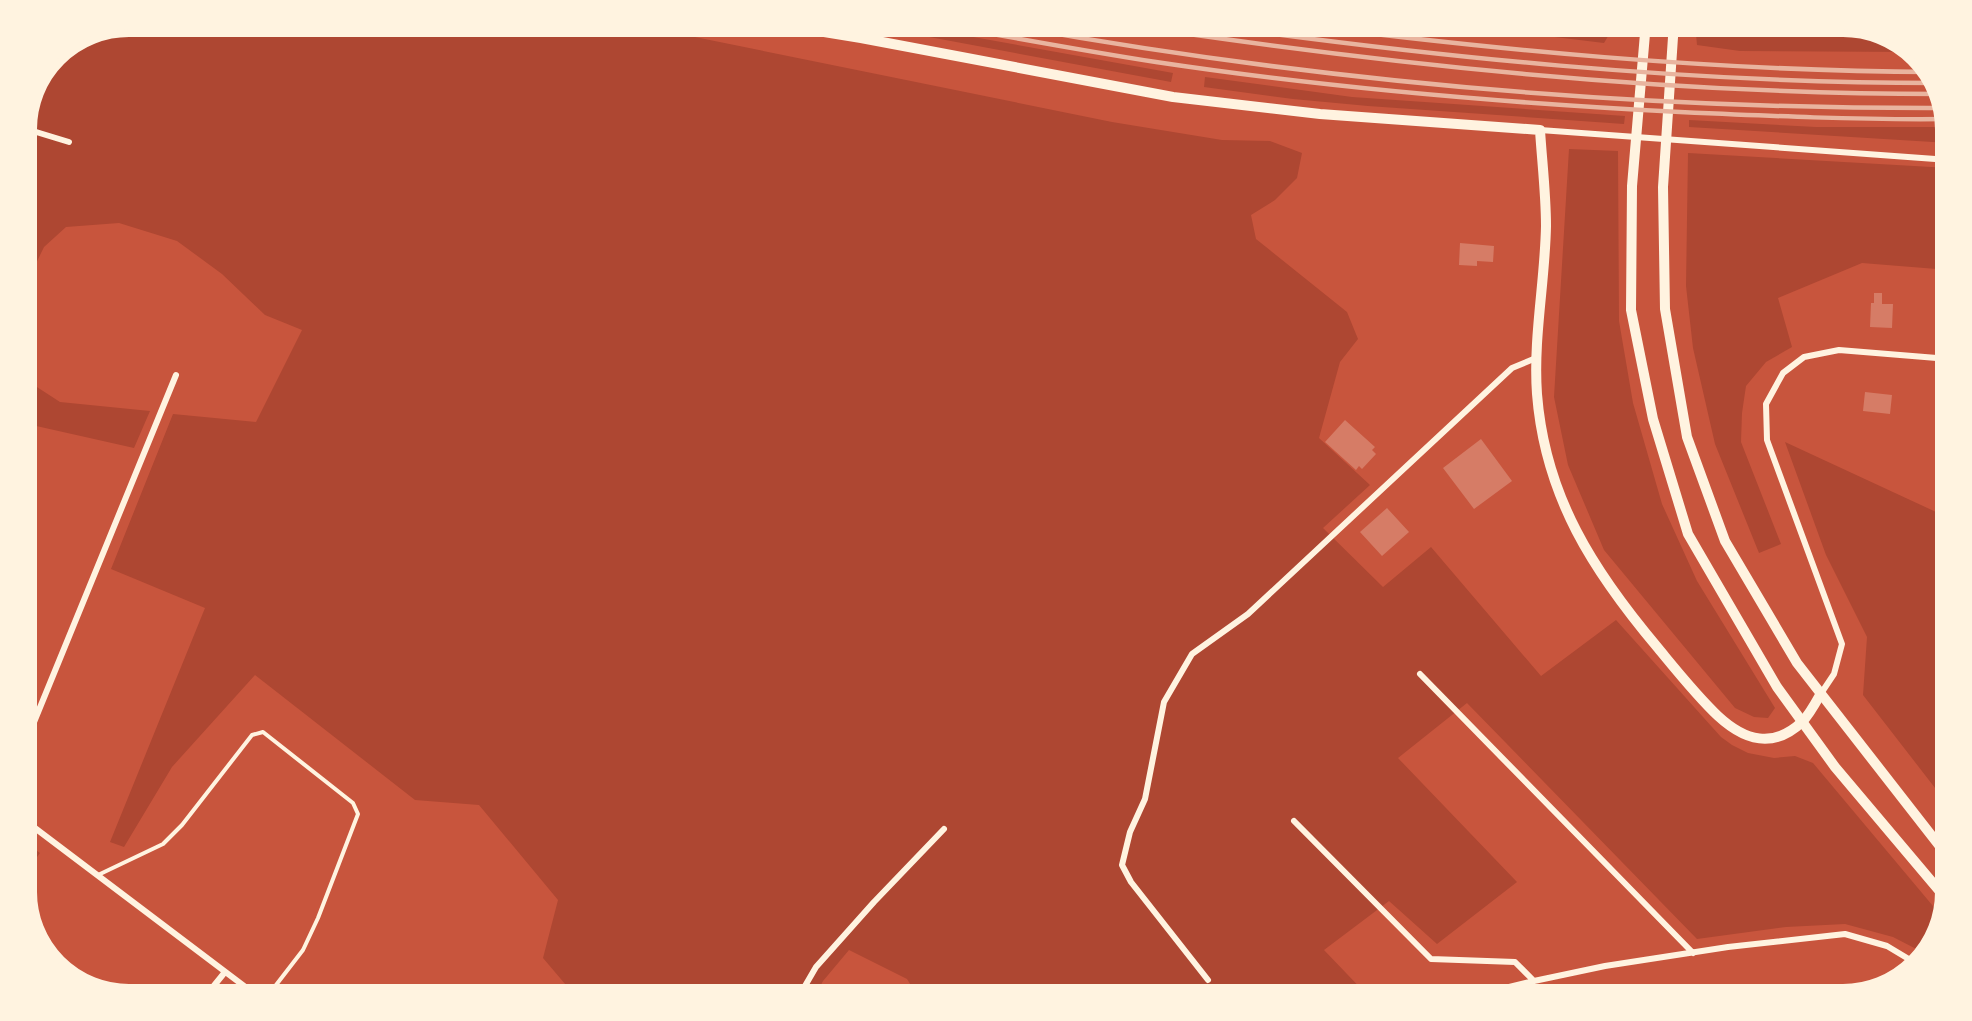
<svg xmlns="http://www.w3.org/2000/svg" width="1972" height="1021" font-family="Manrope,sans-serif">
<style>
.green{fill:#ae4732}
.building{fill:#d67c66}
.lines{fill:none;stroke-linecap:round;stroke-linejoin:round}
.service{stroke:#fff3e0;stroke-width:4}
.minor{stroke:#fff3e0;stroke-width:6}
.secondary{stroke:#fff3e0;stroke-width:10}
.primary{stroke:#fff3e0;stroke-width:10}
.rail{stroke:#e9b49f;stroke-width:4.5}
.rim{fill:none;stroke:#fff3e0;stroke-width:8}
</style>
<rect width="100%" height="100%" fill="#c8553d"/>
<path class="green" d="M621,22l491,100 110,18 48,1 32,12 -5,25 -22,22 -24,15 5,24 91,73 11,27 -18,23 -21,76 51,47 -47,43 60,59 48,-40 110,129 75,-56 105,117 11,8 16,8 26,5 21,-2 18,7 130,155 -5,22 -12,14 -33,-17 -48,-13 -59,3 -89,12 -230,-236 -69,55 119,124 -80,62 -48,-43 -65,49 46,48h-314l-2,-4 -22,4h-113l-12,-19 -58,-29 -26,31 -9,17h-237l-34,-40 15,-58 -79,-95 -64,-5 -160,-125 -83,92 -48,80 -14,-5 95,-234 -94,-39 62,-155 83,8 46,-92 -37,-15 -43,-41 -45,-33 -58,-18 -53,4 -22,20 -21,43v-168l31,-69 34,-23 40,-7z
M854,23h41l278,50 -2,9z
M1441,23h175l-12,20z
M1695,23h148l48,11 21,18 -172,-1 -43,-6z
M1205,77l147,20 273,19 -1,8 -256,-18 -75,-7 -89,-12z
M1689,120l127,7h133v16l-260,-16z
M1569,149l49,2 1,170 14,82 29,101 35,77 78,127 -7,10 -14,-1 -19,-9 -131,-158 -36,-85 -14,-68z
M1688,153l261,15v102l-87,-7 -84,35 14,49 -26,15 -20,24 -4,27 -1,29 40,102 -22,9 -44,-109 -22,-96 -7,-62z
M23,378l37,24 90,9 -16,37 -111,-25z
M1785,442l164,76v288l-86,-111 4,-58 -41,-82z
M23,841l17,12 -17,23z
M1559,989l6,9h-40z"/>
<path class="building" d="M1460,243l34,3 -1,16 -16,-1v5l-18,-1z
M1874,293h8v11h11l-1,24 -22,-1 1,-24h3z
M1942,315l7,1v14l-7,-1z
M1865,392l27,3 -2,19 -27,-3z
M1345,420l30,27 -3,3 4,4 -14,15 -3,-3 -3,4 -31,-28z
M1481,439l31,42 -38,28 -31,-41z
M1387,508l22,24 -27,24 -22,-24z"/>
<g class="lines">
<path class="service" d="M98,875l65,-31 19,-19 70,-90 11,-3 90,71 5,11 -40,104 -15,32 -37,48"/>
<path class="minor" d="M23,128l46,14
M1540,130l409,30
M1420,674l273,279
M1820,695l14,-21 8,-30 -75,-204 -1,-36 17,-31 21,-16 35,-7 110,9
M23,749l153,-374
M23,819l237,179
M1294,821l137,138 84,3 19,19
M1208,980l-77,-98 -9,-17 8,-33 15,-33 19,-97 28,-48 56,-40 264,-246 24,-10
M204,998l21,-26
M798,998l18,-31 58,-65 70,-73
M1464,998l70,-17 71,-15 123,-19 117,-13 42,12 30,18"/>
<path class="secondary" d="M762,22l99,16 312,59 147,17 220,16c2,32 6,64 6,96 -1,56 -13,112 -9,168 8,103 57,178 121,254 19,23 38,47 60,68 27,25 55,33 84,6 7,-7 13,-18 18,-27"/>
<path class="primary" d="M1646,22l-14,164 -1,124 22,109 35,115 89,153 58,80 113,134
M1674,22l-11,165 2,122 22,128 38,104 72,122 152,195"/>
<path class="rail" d="M927,22c76,14 152,28 229,40 173,26 349,41 524,50 89,4 179,8 268,7
M990,22c314,58 635,87 955,86
M1108,22c274,42 554,72 832,72
M1186,22c249,35 499,61 750,61
M1277,22c218,28 436,49 656,50"/>
</g>
<path d="M0 0H1972V1021H0ZM129 33H1843A96 96 0 0 1 1939 129V892A96 96 0 0 1 1843 988H129A96 96 0 0 1 33 892V129A96 96 0 0 1 129 33Z" fill="#fff3e0" fill-rule="evenodd"/>
<path class="rim" d="M129 33H1843A96 96 0 0 1 1939 129V892A96 96 0 0 1 1843 988H129A96 96 0 0 1 33 892V129A96 96 0 0 1 129 33Z"/>
</svg>
